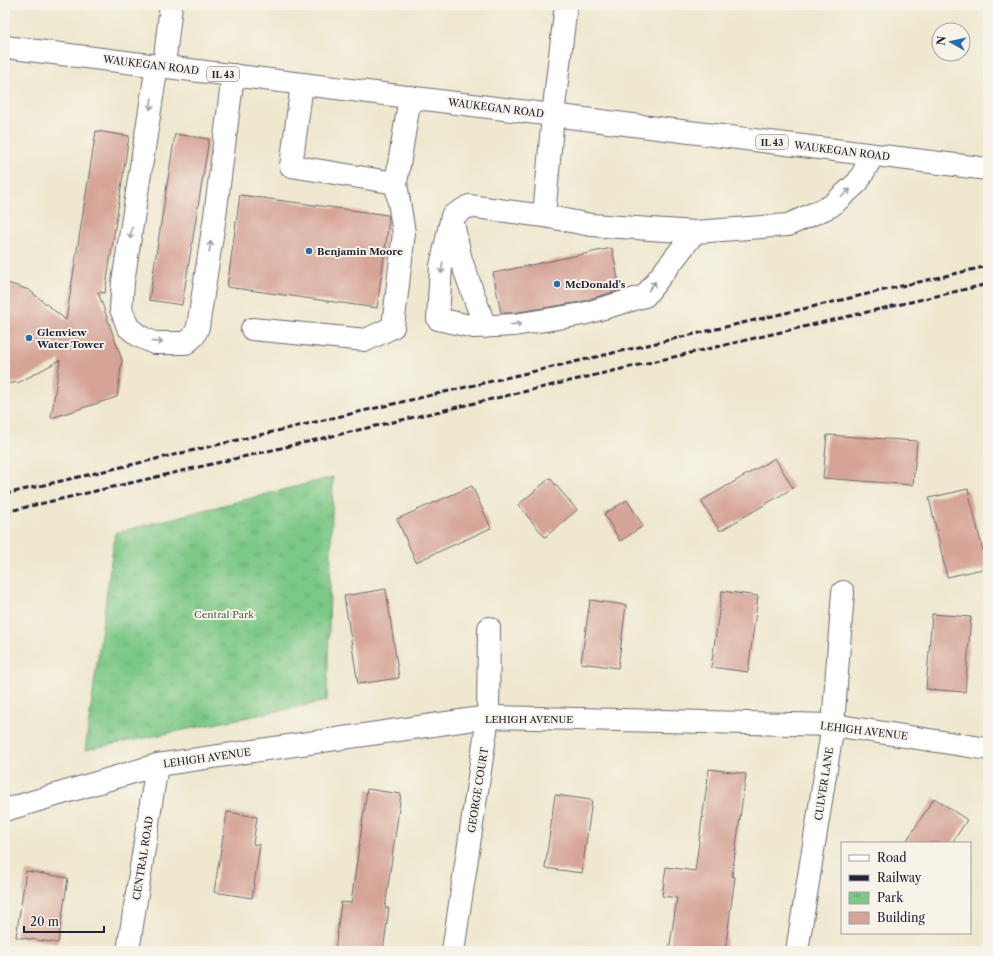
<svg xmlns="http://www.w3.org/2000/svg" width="993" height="956" font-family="'Libre Caslon Text',serif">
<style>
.park{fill:url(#park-tufts);stroke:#4f7560}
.building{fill:#d6a497}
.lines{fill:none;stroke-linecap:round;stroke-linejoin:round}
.minor-casing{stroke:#6a676f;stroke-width:24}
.major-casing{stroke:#6a676f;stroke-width:24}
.minor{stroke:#fff;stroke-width:22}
.major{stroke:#fff;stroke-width:22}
.rail{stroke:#22223b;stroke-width:3;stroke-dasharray:6 3;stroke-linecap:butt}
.oneway{stroke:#9c9ca7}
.poi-dot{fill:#1f6fb2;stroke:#f7f3e8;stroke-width:1.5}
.labels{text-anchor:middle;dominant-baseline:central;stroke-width:4;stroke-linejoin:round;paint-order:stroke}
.shield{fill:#f7f3e8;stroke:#62616f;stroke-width:1}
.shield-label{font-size:9px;font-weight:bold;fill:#22223b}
.street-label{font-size:10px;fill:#22223b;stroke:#f7f3e8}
.poi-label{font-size:10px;font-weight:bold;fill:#22223b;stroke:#f7f3e8;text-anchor:start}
.park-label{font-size:10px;fill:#425c55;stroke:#f7f3e8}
</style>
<defs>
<pattern id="park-tufts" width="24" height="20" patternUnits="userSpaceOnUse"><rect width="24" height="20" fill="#7cc886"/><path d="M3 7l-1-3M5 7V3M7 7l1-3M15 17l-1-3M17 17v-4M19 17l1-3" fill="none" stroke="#65a26f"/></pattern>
</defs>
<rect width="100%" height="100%" fill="#f7f3e8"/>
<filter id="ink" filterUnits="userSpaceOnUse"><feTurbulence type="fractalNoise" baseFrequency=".025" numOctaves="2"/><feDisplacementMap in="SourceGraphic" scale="8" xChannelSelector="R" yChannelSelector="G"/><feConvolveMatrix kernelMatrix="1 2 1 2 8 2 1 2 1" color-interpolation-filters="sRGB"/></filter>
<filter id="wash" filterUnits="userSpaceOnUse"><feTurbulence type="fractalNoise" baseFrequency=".012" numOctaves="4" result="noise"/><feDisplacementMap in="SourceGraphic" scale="16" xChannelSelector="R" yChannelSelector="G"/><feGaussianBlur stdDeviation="0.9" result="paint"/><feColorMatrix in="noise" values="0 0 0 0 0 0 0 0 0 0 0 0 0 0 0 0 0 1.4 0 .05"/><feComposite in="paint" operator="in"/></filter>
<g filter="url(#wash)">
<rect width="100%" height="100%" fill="#efe8cf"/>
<path class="park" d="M333,477l-6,224 -242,49 30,-217z"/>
<g id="blocks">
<path class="building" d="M96,131l33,5 -24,157 -7,-1 24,68 -5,37 -66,21 9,-58 -40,22 -15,2v-102l24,8 37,30z
M175,134l34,5 -27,166 -33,-5z
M240,195l148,20 1,5 -12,88 -150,-21z
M612,248l8,42 -40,12 -67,11h-12l-8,-40z
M827,435l90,6 -4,44 -90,-7z
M775,458l18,30 -73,43 -19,-30z
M550,478l27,32 -32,27 -27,-32z
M472,486l19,42 -75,34 -19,-43z
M968,489l19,79 -40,9 -18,-79z
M627,500l16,26 -23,15 -16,-27z
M386,589l13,89 -41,6 -14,-88z
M722,591l36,5 -10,76 -37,-5z
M590,600l36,5 -8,63 -37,-5z
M932,614l39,3 -6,75 -39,-3z
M709,769l37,5 -14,102 3,1 -10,74h-56l8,-53 -15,-2 4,-29 29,4z
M367,789l34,5 -16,114h4l-6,43h-48l6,-49 10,1z
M555,795l37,5 -10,73 -37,-5z
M934,798l33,22 -15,23h-47z
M227,812l30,5 -4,27 7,1 -8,53 -38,-6z
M26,871l42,7 -10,65 -42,-6z"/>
</g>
</g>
<g filter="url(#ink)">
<use href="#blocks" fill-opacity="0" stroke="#6a676f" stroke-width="1"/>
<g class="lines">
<defs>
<path id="minor" d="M566,5l-13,110 -9,101 -75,-10 -17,10 -11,50 -3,53 36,8 40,-2 69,-11 62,-18 50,-64
M157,65l-34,217 -2,27 7,18 11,9 15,7h32l8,-7 4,-9 17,-111 18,-141
M164,66l7,-61
M302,84l-11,82 105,17 14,-86
M544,216l47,9 104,7 93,-7 43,-19 27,-24 15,-27
M453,223l8,37 24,67
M252,329l114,11 27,-13 11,-94 -8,-50
M5,810l152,-45 331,-48 345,8 155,24
M128,951l29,-186
M453,951l35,-234 1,-89
M797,951l36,-226 10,-133"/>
<path id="major" d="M5,47l983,122"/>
</defs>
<use href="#minor" class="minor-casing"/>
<use href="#major" class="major-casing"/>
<use href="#minor" class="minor"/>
<use href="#major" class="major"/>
<path class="rail" d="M5,494l983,-228
M5,512l983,-228"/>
</g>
<defs><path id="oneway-shaft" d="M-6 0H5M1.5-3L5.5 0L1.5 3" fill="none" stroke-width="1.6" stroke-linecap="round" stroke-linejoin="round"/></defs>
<g class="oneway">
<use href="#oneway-shaft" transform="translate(151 104) rotate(98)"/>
<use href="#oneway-shaft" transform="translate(846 193) rotate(-42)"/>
<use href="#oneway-shaft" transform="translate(131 233) rotate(99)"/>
<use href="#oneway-shaft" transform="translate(210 247) rotate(-81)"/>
<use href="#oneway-shaft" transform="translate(442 268) rotate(96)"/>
<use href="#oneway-shaft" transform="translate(652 286) rotate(-52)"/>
<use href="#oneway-shaft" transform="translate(516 324) rotate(-7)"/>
<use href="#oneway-shaft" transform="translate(157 342) rotate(6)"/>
</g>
</g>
<g class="poi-dot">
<circle cx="309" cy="251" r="4"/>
<circle cx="557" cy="284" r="4"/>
<circle cx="29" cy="338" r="4"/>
</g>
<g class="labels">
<g class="shield">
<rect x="207" y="67" width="32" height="14" rx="3"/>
<rect x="756" y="135" width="32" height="14" rx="3"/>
</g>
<g class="shield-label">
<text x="223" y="74">IL 43</text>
<text x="772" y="142">IL 43</text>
</g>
<g class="street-label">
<text transform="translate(151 65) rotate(7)">WAUKEGAN ROAD</text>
<text transform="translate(496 108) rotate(7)">WAUKEGAN ROAD</text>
<text transform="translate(842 151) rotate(7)">WAUKEGAN ROAD</text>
<text x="529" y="719">LEHIGH AVENUE</text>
<text transform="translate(864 731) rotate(7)">LEHIGH AVENUE</text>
<text transform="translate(207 758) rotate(-8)">LEHIGH AVENUE</text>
<text transform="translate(824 784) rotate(-81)">CULVER LANE</text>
<text transform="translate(478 790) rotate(-81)">GEORGE COURT</text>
<text transform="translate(143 858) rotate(-81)">CENTRAL ROAD</text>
</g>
<g class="poi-label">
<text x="317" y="251">Benjamin Moore</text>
<text x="565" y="284">McDonald's</text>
<text x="37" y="332">Glenview<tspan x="37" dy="12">Water Tower</tspan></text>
</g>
<g class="park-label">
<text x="224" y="614">Central Park</text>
</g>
</g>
<rect width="993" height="956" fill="none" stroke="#f7f3e8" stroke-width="20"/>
<rect x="841" y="842" width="130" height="92" fill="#f7f3e8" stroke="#a29fa3"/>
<rect x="849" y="855" width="20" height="6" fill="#ffffff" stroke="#a29fa3"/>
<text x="877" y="862" font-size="12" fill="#22223b">Road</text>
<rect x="849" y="875" width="20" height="6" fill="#22223b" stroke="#a29fa3"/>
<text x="877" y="882" font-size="12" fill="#22223b">Railway</text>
<rect x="849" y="892" width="20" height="12" fill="url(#park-tufts)" stroke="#a29fa3"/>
<text x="877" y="902" font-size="12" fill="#22223b">Park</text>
<rect x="849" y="912" width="20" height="12" fill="#d6a497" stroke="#a29fa3"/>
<text x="877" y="922" font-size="12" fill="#22223b">Building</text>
<g transform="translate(951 42) rotate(278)"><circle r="19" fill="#f7f3e8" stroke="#a29fa3"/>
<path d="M0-3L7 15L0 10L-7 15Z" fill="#1f6fb2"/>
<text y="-6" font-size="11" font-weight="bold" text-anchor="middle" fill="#22223b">N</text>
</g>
<path d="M24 926v6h80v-6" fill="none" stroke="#22223b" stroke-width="2"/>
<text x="30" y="926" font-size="12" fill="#22223b" stroke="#f7f3e8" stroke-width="3" paint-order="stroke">20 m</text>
</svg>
